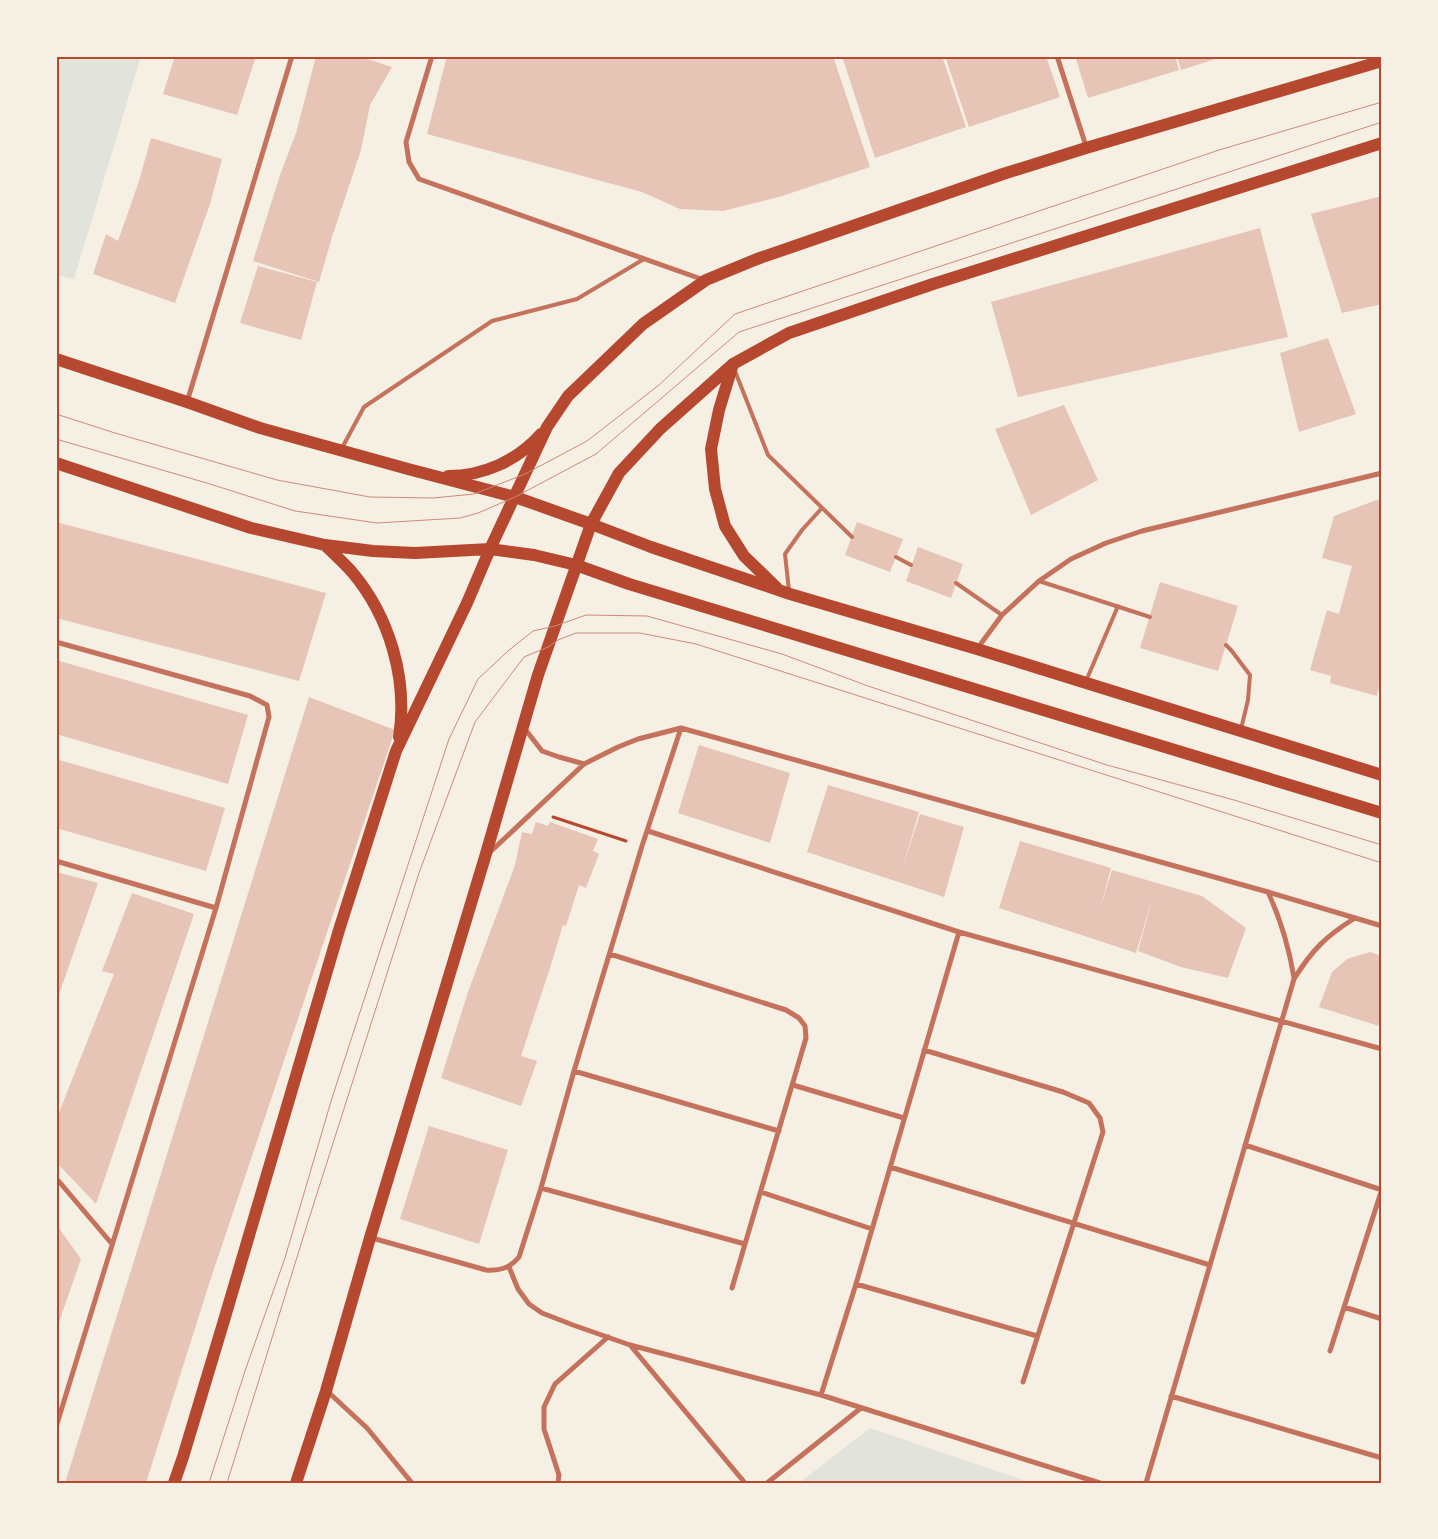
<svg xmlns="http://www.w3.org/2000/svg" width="1438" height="1539" font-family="Manrope,sans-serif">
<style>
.green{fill:#e2e4dc}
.building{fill:#e6c5b7}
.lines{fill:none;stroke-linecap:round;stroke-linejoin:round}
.path{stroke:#b5482f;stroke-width:3}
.service{stroke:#c5725c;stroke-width:4}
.minor{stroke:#c5725c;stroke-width:5}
.primary{stroke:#b5482f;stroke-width:12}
.tram{stroke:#cf8b77;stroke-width:1}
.neatline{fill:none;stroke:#b5482f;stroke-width:2}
</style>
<rect width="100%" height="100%" fill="#f6efe4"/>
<path class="green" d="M56,56h85l-67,223 -18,-4z
M870,1428l162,55h-233z"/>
<path class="building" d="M175,56h81l-19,59 -74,-21z
M316,56h42l34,11 -22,38 -9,45 -29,87 -13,45 -66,-21 27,-86 16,-42z
M447,56h221l5,2 61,1 7,-3h92l37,111 -91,30 -56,14 -43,-2 -38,-17 -215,-58z
M842,56h100l24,71 -91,31z
M945,56h101l14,41 -91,30z
M1075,56h100l4,14 -91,28z
M1177,56h45v1l-41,13z
M151,138l71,21 -12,45 -35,99 -82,-29 13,-40 12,7 21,-60z
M1382,196v108l-40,9 -31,-99z
M1260,228l28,109 -270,60 -27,-95z
M258,266l59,16 -16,58 -61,-17z
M1328,338l28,76 -57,18 -19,-79z
M1064,405l34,75 -67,35 -36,-86z
M1382,498v190l-3,-1 -2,9 -47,-13 1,-7 -21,-6 17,-60 12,4 13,-48 -30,-8 12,-42z
M56,522l270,71 -27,88 -243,-63z
M857,522l46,17 -13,33 -45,-17z
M918,547l45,17 -12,34 -45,-17z
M1160,582l78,24 -20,65 -78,-23z
M56,660l192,55 -20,69 -172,-50z
M309,697l86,33 -185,551 -64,202h-81z
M699,745l91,28 -20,70 -92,-30z
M56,759l169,49 -19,63 -150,-43z
M828,785l91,27 -17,57 18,-55 44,13 -20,70 -137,-45z
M536,822l12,4 2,-4 48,17 -5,12 6,3 -13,34 -7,-3 -13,41 -3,-1 -13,43 -29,88 16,5 -16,45 -80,-28 27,-86 47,-127 7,-33 10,2z
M1020,841l91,27 -11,41 12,-39 90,26 44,32 -18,50 -47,-11 -43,-16 15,-55 -17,57 -137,-45z
M56,872l42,11 -41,117h-1z
M132,893l62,21 -98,290 -40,-42v-42l58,-146 -12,-3z
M1370,952l12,4v71l-63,-20 13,-35 15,-13z
M429,1126l79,24 -29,94 -79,-25z
M56,1224l25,35 -24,69h-1z"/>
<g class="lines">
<path class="path" d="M553,817l73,24"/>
<path class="service" d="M735,371l33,84 84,82
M342,448l22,-41 128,-86 85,-22 67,-40
M896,557l15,8
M1039,581l111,36
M956,583l46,32
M789,591l-4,-37 17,-24 20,-22
M1226,645l5,5 19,25 -2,25 -7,29
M1086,681l32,-75"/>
<path class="minor" d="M432,56l-26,86 3,20 10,17 285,101
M1057,56l29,90
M187,402l105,-346
M56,642l194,54 17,9 2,12 -53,191 -160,519
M977,649l25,-34 37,-34 32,-22 35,-16 36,-12 240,-58
M525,729l17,22 17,6 25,7
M648,831l311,101 423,117
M489,853l95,-89 34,-17 20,-8 43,-11 587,164 114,34
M56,861l160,47
M1268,892c13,28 21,55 26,86
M610,954l176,56 13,8 6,8 1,12 -74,250
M924,1050l139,42 26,11 11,15 3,14 -80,250
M574,1071l205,60
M793,1085l111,33
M1245,1145l137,45
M890,1167l320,98
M56,1178l56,66
M541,1188l204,56
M761,1192l111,37
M372,1238l114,32c14,1 24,-2 33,-13l22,-69 33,-117 68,-225 39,-118
M509,1267l9,22 11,15 13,9 31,12 57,20 191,50 279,88
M856,1284l181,52
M1344,1307l38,12
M630,1345l115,138
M1330,1351l52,-162
M327,1391l40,37 45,55
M821,1395l35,-111 103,-352
M1171,1396l211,62
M558,1483l1,-8 -15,-46v-22l11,-23 53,-47
M767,1483l94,-75
M1146,1483l148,-504c18,-29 32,-43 61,-61"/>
<path class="primary" d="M56,359l131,43 73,26 148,41 107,28 76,27 60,23 139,47 187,55 405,126
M733,364l-14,46 -8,39 4,40 10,37 19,30 33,32
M56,463l195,65 74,17 48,6 42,2 75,-4 44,6 42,10 53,19 753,229
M448,476c35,0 69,-15 93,-42
M325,545c9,9 19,18 27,27 38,45 56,108 47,165
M174,1483l9,-26 42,-140 114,-387 57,-179 71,-148 23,-54 57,-122 21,-31 75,-72 63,-44 51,-21 246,-85 83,-26 296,-87
M296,1483l30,-92 44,-153 115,-381 53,-182 53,-151 28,-51 41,-44 73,-65 56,-31 144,-49 449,-141"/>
<path class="tram" d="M56,414l59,19 162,47 93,17 63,1 41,-4 51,-20 62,-33 72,-56 76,-71 484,-164 163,-48
M56,439l154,45 85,27 82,12 83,-5 18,-5 37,-16 81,-43 143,-122 643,-210
M209,1483l37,-115 39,-110 47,-160 117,-359 29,-60 30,-28 25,-20 22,-5 31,-11 61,1 135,38 86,32 239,79 127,35 148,45
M227,1483l80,-258 112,-352 56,-151 49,-65 24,-10 10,-7 18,-7h64l56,11 686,219"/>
</g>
<rect width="1438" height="1539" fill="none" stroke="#f6efe4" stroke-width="115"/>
<rect x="58" y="58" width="1322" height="1424" class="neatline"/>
</svg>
